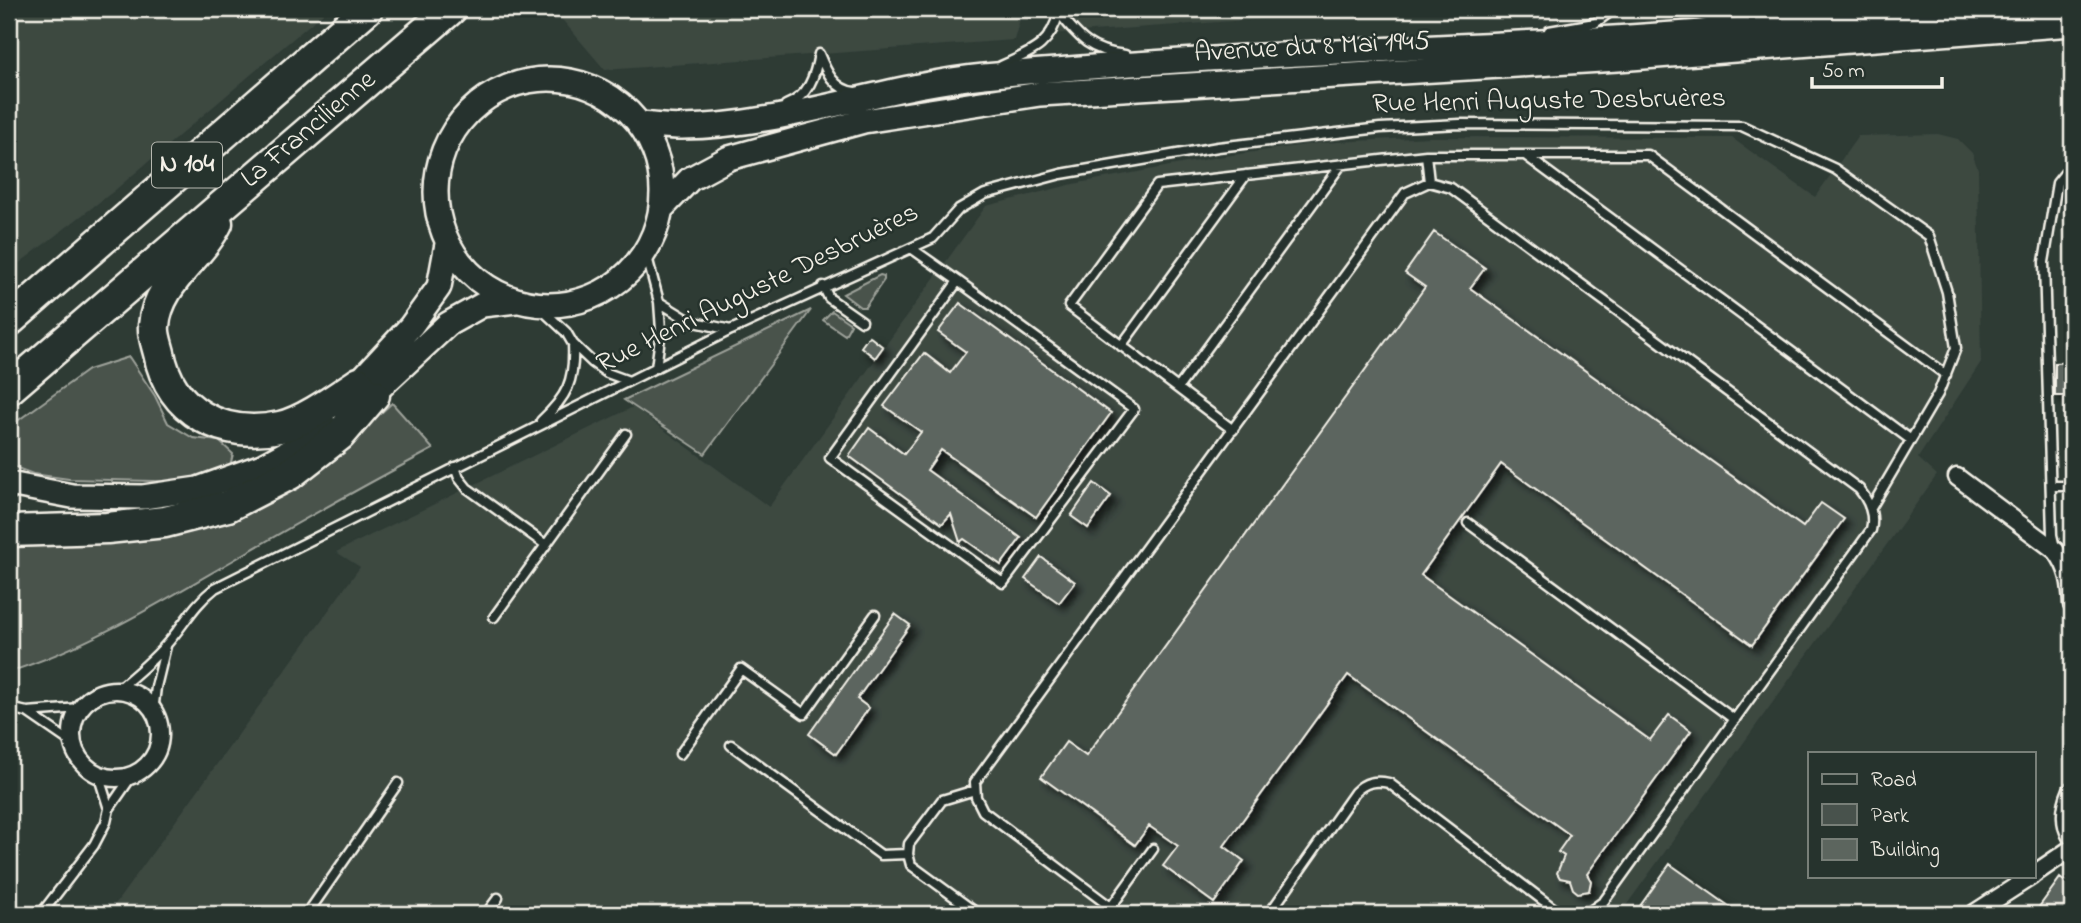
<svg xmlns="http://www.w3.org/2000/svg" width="2081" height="923" font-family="'Indie Flower',sans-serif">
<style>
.built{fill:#3c4841}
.green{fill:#48524c;stroke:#9ea29a;stroke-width:2}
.building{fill:#5c655e;stroke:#f4f1e8;stroke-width:2;filter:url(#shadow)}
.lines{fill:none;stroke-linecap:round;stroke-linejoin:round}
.lane-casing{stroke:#f4f1e8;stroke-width:13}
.street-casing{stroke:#f4f1e8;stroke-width:21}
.secondary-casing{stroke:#f4f1e8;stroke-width:28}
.highway-casing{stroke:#f4f1e8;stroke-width:35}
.lane{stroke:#26332d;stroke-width:8}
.street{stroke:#26332d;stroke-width:16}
.secondary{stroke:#26332d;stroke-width:23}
.highway{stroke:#26332d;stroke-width:30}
.labels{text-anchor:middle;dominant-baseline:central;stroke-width:5;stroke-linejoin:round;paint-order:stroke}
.shield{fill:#26332d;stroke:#b6b8b0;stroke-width:2}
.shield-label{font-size:26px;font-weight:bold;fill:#f4f1e8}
.street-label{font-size:28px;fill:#f4f1e8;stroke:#26332d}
</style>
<defs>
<filter id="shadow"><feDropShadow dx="6" dy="6" stdDeviation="3.5" flood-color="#0009"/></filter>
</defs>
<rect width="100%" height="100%" fill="#2e3b34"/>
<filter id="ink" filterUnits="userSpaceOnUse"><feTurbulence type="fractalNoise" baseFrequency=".0143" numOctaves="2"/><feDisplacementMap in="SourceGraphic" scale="14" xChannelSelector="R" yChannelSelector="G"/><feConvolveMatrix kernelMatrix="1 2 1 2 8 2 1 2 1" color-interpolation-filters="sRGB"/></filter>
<g filter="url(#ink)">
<path class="built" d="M9,9h319l-214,182 -105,80z
M553,9h470l-9,31 -409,30z
M1049,9h357l-356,25z
M1938,134l20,5 14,14 6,16 3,193 -63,96 19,17 -317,439h-1512l252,-347 -24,-15 297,-145 136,100 217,-301 87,-22 145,-27 100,-14 112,-6 302,1 83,59 43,-61z"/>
<path class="green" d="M880,275l4,1v4l-19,27h-5l-17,-13z
M811,310l-106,144 -81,-54z
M832,311l19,13 -6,11 -22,-15z
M129,357l26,39 13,27 25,15 26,3 14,13 -4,16 -35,12 -125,-3 -36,-5 -24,-9v-38l79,-57z
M392,403l41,46c-68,36 -134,73 -201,112 -71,41 -144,86 -223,111v-128l72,-2 268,-100z"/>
<path class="building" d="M1434,232l51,36 -15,20 333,239 18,-24 23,16 -92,126 -251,-181 -80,111 229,165 19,-25 22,16 -104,143 4,7 -2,10 -11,2 -5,-4 -3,-9 -10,-2 -3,-5 7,-17 -6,-4 12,-17 -222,-160 -124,171 20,15 -30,42 -51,-37 15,-20 -29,-20 -14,19 -94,-68 25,-35 20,14 339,-469 -20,-14z
M960,303l151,110 -75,104 -95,-67 -14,20 94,68 -20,27 -37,-26 -4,3 -9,-28 -9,10 -93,-68 20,-28 35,26 17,-22 -37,-26 40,-53 26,20 16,-21 -28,-20z
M869,336l14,11 -8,11 -14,-11z
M2072,362v34h-17v-33z
M1094,483l17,13 -23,32 -17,-12z
M1041,557l34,25 -16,21 -34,-24z
M895,614l15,11 -53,74 12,9 -33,46 -27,-20z
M1670,864l70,50h-88l-12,-8z
M2060,878l12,9v27h-23l-10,-7z"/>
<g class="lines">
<defs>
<path id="lane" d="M1679,9l4,4 44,7
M1059,13c21,26 31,38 66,42
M1549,31l46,-8 19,-14
M1001,66c30,-14 49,-19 58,-54
M786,105c23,-9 29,-29 33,-51 7,17 15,36 36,38
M1426,155l3,27
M1525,155l386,285
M911,248l47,33 -128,177 173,125 131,-174 -176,-128
M646,253l13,49 2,28 -5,38
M823,286l6,12 33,23
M659,302l31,19 41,9
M537,305l29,27 7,12 20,19 14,10 22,8
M1121,346l125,-171
M1178,388l163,-223
M541,421c26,-24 34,-40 32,-77
M1233,430l-164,-124 88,-121 269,-30h222l298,220
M455,467l4,11 8,10 79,57
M2051,486h21
M1468,523l267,197
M2055,548l-3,-13 -8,-273 13,-79 8,-10 7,-2
M494,617l132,-183
M117,690c17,-14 34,-28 48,-44 19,-21 27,-40 50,-58l516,-258 202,-92 26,-29 26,-15 76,-20 157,-27 162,-19 80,-4 282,2 93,43 94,67 18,56 9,56 -18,46 -67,114
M9,708l18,4 53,-4
M27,712l45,31
M153,712l3,-25 10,-41
M731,745l150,110 27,-1
M680,754l61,-85 63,45 71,-99
M98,774l11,35
M975,790l-33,10 -33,44 -1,10 3,11 67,49
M1111,907l42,-58
M41,914l53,-69 12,-23 3,-13 25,-36
M307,914l91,-131
M486,914l12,-16
M1120,914l-137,-103 -7,-14 -1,-15 430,-589 24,-11 22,6 408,301c10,12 16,25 12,41l-267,371 -18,13
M1269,914l86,-122c10,-10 20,-12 34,-9l172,131"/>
<path id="street" d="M1957,477l99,74c13,17 15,33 16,54
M72 734a44 44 0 1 1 88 0a44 44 0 1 1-88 0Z
M2072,790c-7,16 -9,33 0,48
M2034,874l38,-26
M1973,914l59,-38"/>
<path id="secondary" d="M436 192a113 113 0 1 1 226 0a113 113 0 1 1-226 0Z
M640,124c14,1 28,3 42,3 103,-1 200,-41 302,-51 203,-19 408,-26 612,-37 141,-8 282,-21 424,-30
M662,208l28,-29 39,-21 135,-37 176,-27 578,-35 454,-35
M347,395l64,-69 28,-39 8,-43
M362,404l86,-80 34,-19 34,-4
M9,484l63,12 71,1 55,-8 64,-23 68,-37"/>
<path id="highway" d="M217,223c-18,36 -60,60 -63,103 -1,8 3,19 5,27 11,59 64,86 121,74 24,-5 58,-30 79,-44
M9,321l358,-312
M9,389l442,-380
M9,531l98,-3 58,-6 63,-16 62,-32 50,-39 34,-40"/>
</defs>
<use href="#lane" class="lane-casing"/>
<use href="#street" class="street-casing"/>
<use href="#secondary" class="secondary-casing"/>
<use href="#highway" class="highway-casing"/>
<use href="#lane" class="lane"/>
<use href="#street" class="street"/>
<use href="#secondary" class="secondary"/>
<use href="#highway" class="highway"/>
</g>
</g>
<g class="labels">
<rect class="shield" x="152" y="142.5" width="70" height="45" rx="5"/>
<g class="shield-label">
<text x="187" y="165">N 104</text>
</g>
<g class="street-label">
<text transform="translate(1312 48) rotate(-3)">Avenue du 8 Mai 1945</text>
<text transform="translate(1549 102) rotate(-1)">Rue Henri Auguste Desbruères</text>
<text transform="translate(309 130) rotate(-40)">La Francilienne</text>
<text transform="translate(758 289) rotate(-26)">Rue Henri Auguste Desbruères</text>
</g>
</g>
<rect width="2081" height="923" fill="none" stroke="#26332d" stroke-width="35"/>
<rect x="18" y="18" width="2046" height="888" fill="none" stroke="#f4f1e8" stroke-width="2.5" filter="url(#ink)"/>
<rect x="1808" y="752" width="228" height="126" fill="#26332d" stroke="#787f78" stroke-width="2"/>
<rect x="1822" y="774" width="35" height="10" fill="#26332d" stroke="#787f78" stroke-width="2"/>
<text x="1871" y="786" font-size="21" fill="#f4f1e8">Road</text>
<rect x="1822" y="804" width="35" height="21" fill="#48524c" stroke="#787f78" stroke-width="2"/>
<text x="1871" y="822" font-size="21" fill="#f4f1e8">Park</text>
<rect x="1822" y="839" width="35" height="21" fill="#5c655e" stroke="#787f78" stroke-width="2"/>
<text x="1871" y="856" font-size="21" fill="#f4f1e8">Building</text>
<path d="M1812 77v10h130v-10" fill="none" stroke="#f4f1e8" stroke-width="3.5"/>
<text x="1822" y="77" font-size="21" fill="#f4f1e8" stroke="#26332d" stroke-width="5" paint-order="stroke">50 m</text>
</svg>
